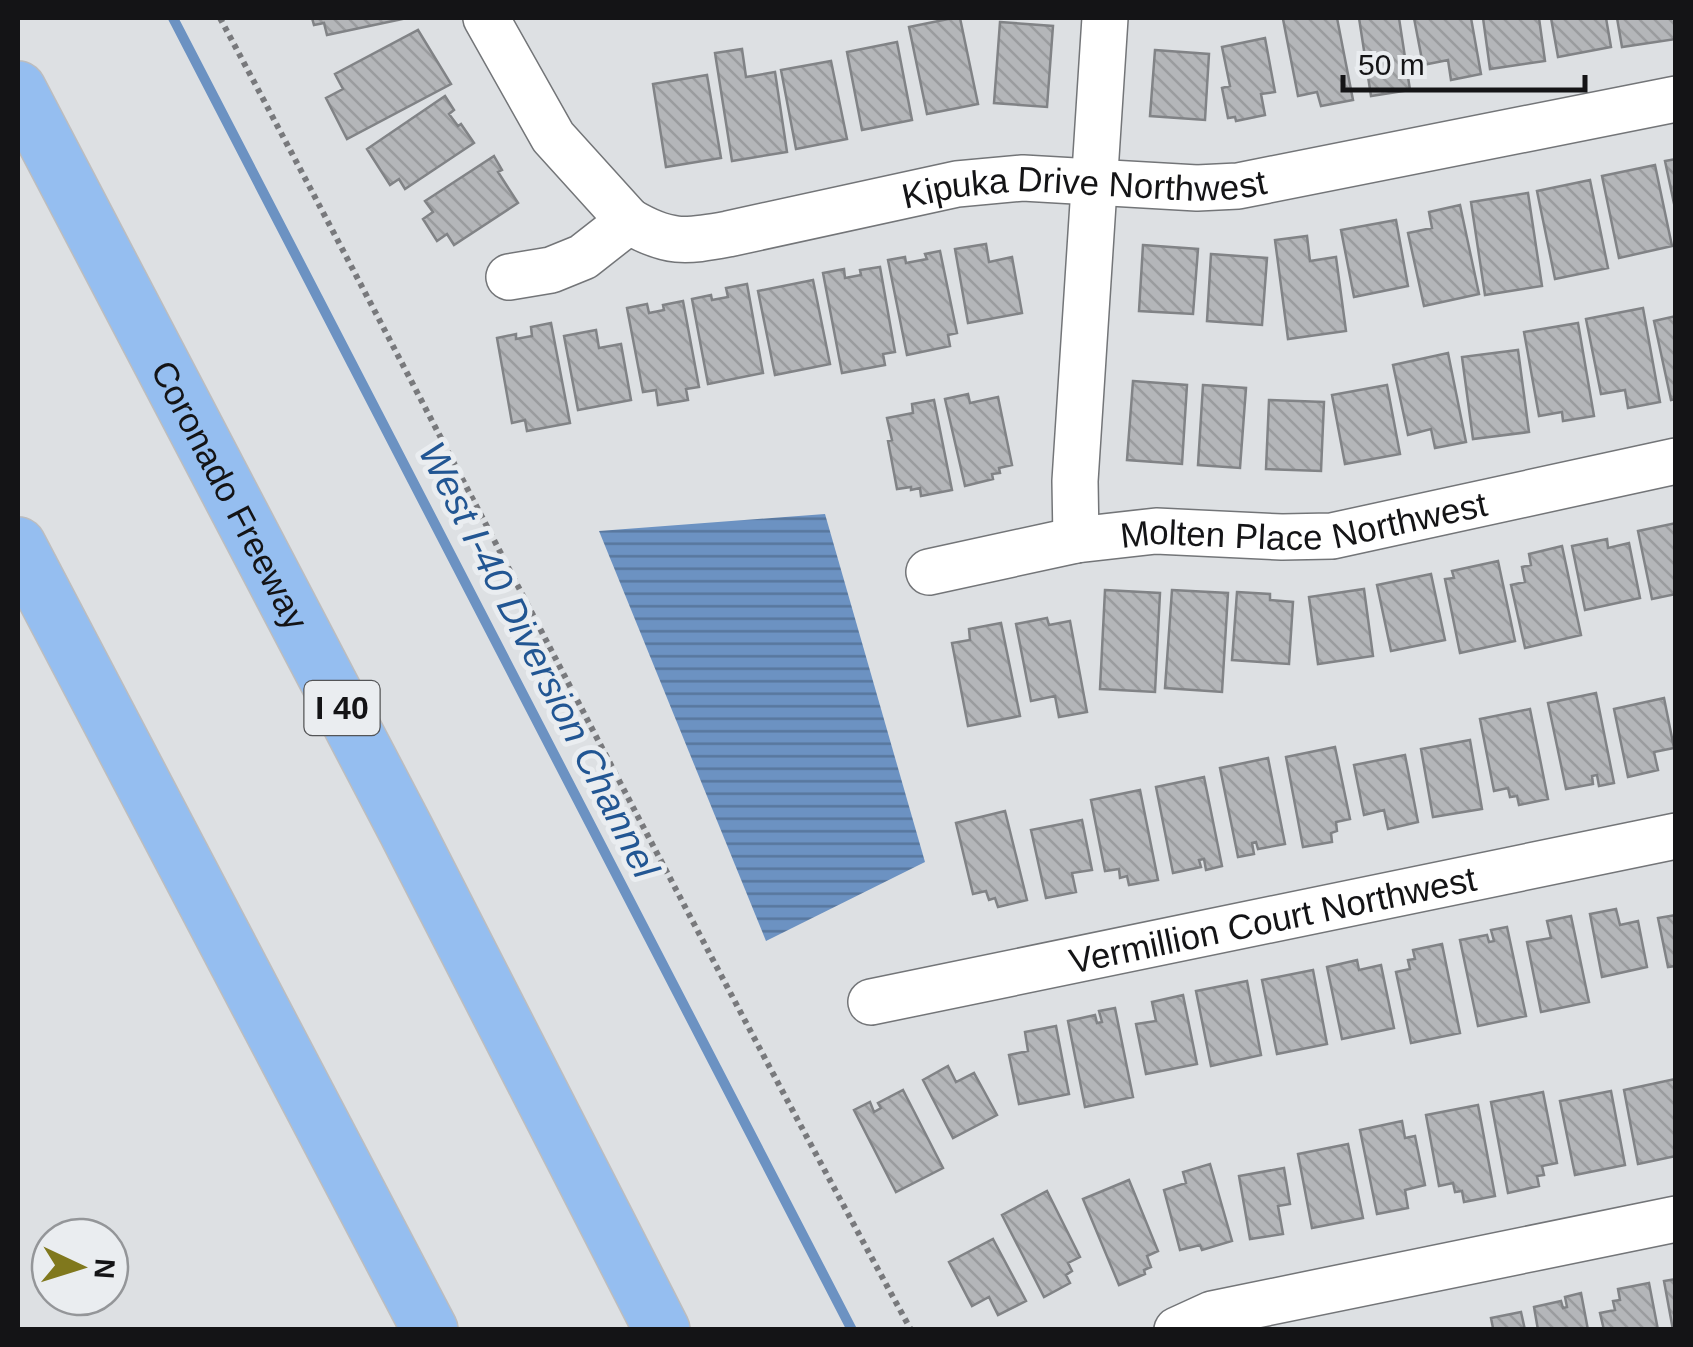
<svg xmlns="http://www.w3.org/2000/svg" width="1693" height="1347" font-family="Arial,sans-serif">
<style>
.water{fill:url(#water-rules)}
.lines{fill:none;stroke-linecap:round;stroke-linejoin:round}
.stream{stroke:#6c92c2;stroke-width:10}
.building{fill:url(#building-back-hatch);stroke:#818386;stroke-width:2.5}
.minor-casing{stroke:#737578;stroke-width:48}
.highway-casing{stroke:#bdbdbe;stroke-width:58}
.path{stroke:#78797c;stroke-width:6;stroke-dasharray:5 5;stroke-linecap:butt}
.minor{stroke:#fff;stroke-width:45}
.highway{stroke:#95bef0;stroke-width:55}
.labels{text-anchor:middle;dominant-baseline:central;stroke-width:10;stroke-linejoin:round;paint-order:stroke}
.shield{fill:#eaedf0;stroke:#545557;stroke-width:2.5}
.shield-label{font-size:32px;font-weight:bold;fill:#141416}
.street-label{font-size:35px;fill:#141416;stroke:#eaedf0}
.water-label{font-size:38px;font-style:italic;fill:#225693;stroke:#eaedf0}
</style>
<defs>
<pattern id="water-rules" width="6" height="5" patternUnits="userSpaceOnUse" patternTransform="scale(2.5)"><rect width="6" height="5" fill="#6c92c2"/><path d="M0 2.5h6" fill="none" stroke="#58769d"/></pattern>
<pattern id="building-back-hatch" width="6" height="6" patternUnits="userSpaceOnUse" patternTransform="scale(2.5)"><rect width="6" height="6" fill="#b4b6b9"/><path d="M-1 5l2 2M0 0l6 6M5-1l2 2" fill="none" stroke="#9a9c9e"/></pattern>
</defs>
<rect width="100%" height="100%" fill="#dde0e3"/>
<path class="water" d="M825,514l100,348 -159,79 -167,-410z"/>
<g class="lines">
<path class="stream" d="M173,18l679,1312"/>
</g>
<path class="building" d="M312,18h95l-80,17 -3,-12 -10,2z
M953,18h7l18,86 -51,10 -18,-87z
M1292,18h45l16,82 -32,6 -4,-14 -19,4 -15,-77z
M1359,18h40l11,72 -39,6z
M1414,18h57l10,56 -30,6 -3,-20 -25,5z
M1483,18h56l6,43 -55,8z
M1551,18h55l5,29 -53,10z
M1617,18h58l1,21 -54,8z
M1000,22l53,4 -6,81 -53,-4z
M418,30l33,54 -104,55 -21,-41 17,-9 -8,-15z
M1265,38l10,54 -14,2 4,21 -29,6 -1,-4 -7,1 -6,-30 8,-2 -8,-39z
M897,42l15,78 -50,10 -15,-78z
M742,49l4,28 29,-5 12,80 -55,9 -17,-108z
M1155,50l54,4 -4,66 -55,-4z
M831,61l16,78 -51,10 -15,-79z
M707,75l14,83 -55,9 -13,-83z
M445,96l9,14 -5,4 9,12 3,-2 13,19 -69,46 -6,-10 -9,6 -23,-36z
M494,156l8,14 -4,2 20,31 -64,42 -7,-11 -10,7 -14,-22 10,-7 -8,-11z
M1676,159v54l-11,-52z
M1655,165l17,81 -53,12 -17,-82z
M1590,180l18,88 -53,11 -18,-88z
M1528,193l14,93 -57,9 -14,-93z
M1460,205l19,89 -55,12 -16,-73 24,-5 -3,-16z
M1396,220l12,66 -54,11 -13,-67z
M1307,236l3,25 26,-4 10,74 -58,8 -13,-99z
M986,244l3,18 23,-5 10,56 -54,10 -13,-74z
M1143,245l55,4 -5,65 -54,-3z
M940,251l17,82 -9,2 2,11 -43,9 -19,-95 17,-3 1,6 21,-4 -2,-5z
M1211,254l56,4 -5,67 -55,-4z
M880,267l15,85 -12,2 2,11 -43,8 -19,-100 21,-4 1,9 16,-3 -1,-5z
M813,280l17,84 -55,11 -17,-84z
M747,284l16,89 -55,11 -16,-85 19,-4 1,5 16,-3 -2,-9z
M683,301l16,86 -13,2 2,11 -30,5 -2,-15 -13,2 -16,-84 20,-4 2,9 15,-3 -1,-5z
M1643,308l17,94 -32,6 -3,-18 -24,4 -15,-75z
M1676,316v83l-5,1 -17,-79z
M551,323l19,100 -43,8 -2,-11 -13,3 -15,-85 19,-4v5l16,-3 -1,-9z
M1578,323l16,93 -31,5 -1,-9 -23,4 -15,-84z
M596,330l3,18 22,-4 10,56 -53,10 -14,-74z
M1518,350l11,82 -56,7 -11,-82z
M1448,353l18,89 -31,6 -4,-19 -23,6 -15,-70z
M1133,381l54,4 -5,79 -55,-4z
M1203,385l43,3 -6,80 -42,-3z
M1387,385l13,69 -55,10 -13,-69z
M968,394l2,9 28,-6 14,68 -13,3 1,5 -8,1 1,5 -28,7 -20,-87z
M934,400l18,90 -31,6 -1,-8 -9,2v-3l-14,2 -9,-48 4,-1 -5,-22 26,-5 -1,-9z
M1269,400l55,2 -3,69 -55,-2z
M1676,523v71l-24,5 -14,-68z
M1607,539l1,9 21,-5 11,55 -55,12 -13,-64z
M1562,546l19,89 -56,13 -14,-63 14,-3 -3,-15 9,-2 -2,-11z
M1498,561l17,80 -55,12 -15,-74 9,-1 -2,-7z
M1431,574l14,66 -54,11 -14,-66z
M1364,589l9,67 -55,8 -9,-67z
M1105,590l55,3 -5,99 -55,-3z
M1172,590l56,3 -6,99 -57,-4z
M1237,592l33,2v6l23,2 -4,62 -57,-4z
M1047,618l2,7 21,-4 17,91 -28,5 -4,-21 -24,5 -15,-77z
M1001,623l19,93 -52,10 -16,-83 18,-3 -1,-11z
M1596,693l18,90 -15,3 -2,-11 -5,1 1,8 -27,5 -18,-86z
M1664,698l10,50 -20,4 4,18 -30,7 -14,-68z
M1530,709l18,90 -29,6 -2,-9 -7,1 -2,-9 -14,3 -14,-72z
M1470,740l12,69 -49,8 -12,-68z
M1335,747l15,72 -14,3 1,9 -6,2 1,9 -29,5 -17,-90z
M1405,755l13,67 -30,7 -4,-19 -20,5 -10,-50z
M1268,758l17,86 -27,5 -2,-7 -4,1 2,11 -16,3 -18,-89z
M1204,777l18,89 -16,4 -2,-11 -5,1 2,7 -28,6 -17,-86z
M1140,790l18,90 -29,5 -2,-9 -7,2 -1,-9 -14,2 -14,-71z
M1005,811l22,89 -29,7 -3,-9 -6,2 -3,-9 -13,3 -17,-71z
M1082,820l10,50 -20,3 4,19 -30,6 -15,-68z
M1616,909l4,16 18,-4 9,46 -45,10 -12,-63z
M1676,915v51l-8,1 -10,-49z
M1571,916l18,86 -48,10 -14,-70 24,-4 -4,-17z
M1507,927l19,89 -48,10 -18,-86 27,-5 2,7 5,-1 -3,-11z
M1442,944l18,89 -49,10 -15,-71 14,-3 -2,-9 7,-1 -2,-9z
M1357,960l2,10 22,-5 13,63 -52,11 -15,-72z
M1313,970l14,74 -50,10 -15,-74z
M1247,981l14,74 -50,11 -15,-75z
M1183,995l14,69 -51,10 -10,-50 20,-3 -4,-19z
M1115,1008l18,89 -48,10 -17,-86 27,-6 2,8 5,-1 -3,-11z
M1056,1026l13,68 -50,10 -10,-49 19,-4 -3,-19z
M948,1066l8,16 18,-9 23,42 -44,23 -30,-58z
M1675,1079l1,77 -38,8 -14,-74z
M903,1090l40,78 -47,24 -42,-82 16,-8 4,10 7,-4 -3,-5z
M1611,1091l14,74 -50,10 -15,-74z
M1543,1092l14,71 -15,3 2,9 -7,1 2,10 -31,7 -17,-91z
M1478,1105l17,91 -31,6 -2,-11 -7,1 -2,-9 -14,3 -13,-71z
M1402,1121l3,17 10,-2 10,49 -20,5 3,18 -31,6 -17,-84z
M1348,1144l15,74 -51,10 -14,-74z
M1210,1164l22,77 -30,9 -2,-5 -20,5 -16,-60 22,-7 -3,-11z
M1284,1168l6,36 -12,2 5,28 -33,5 -11,-63z
M1129,1180l29,71 -11,5 4,11 -7,3 1,4 -26,11 -36,-86z
M1047,1191l33,66 -12,6 4,8 -6,4 4,8 -26,14 -42,-82z
M993,1239l33,62 -28,14 -9,-18 -17,9 -23,-44z
M1676,1279v51h-3l-9,-49z
M1649,1283l9,47h-54l-4,-17 15,-3 -2,-9 7,-1 -2,-11z
M1581,1293l7,37h-50l-4,-23 27,-6 2,7 4,-1 -2,-10z
M1521,1312l4,18h-39l7,-2 -2,-10z"/>
<g class="lines">
<defs>
<g id="minor">
<path d="M486,18l67,119 76,84"/>
<path id="s1" d="M509,277l42,-7 32,-13 46,-36c39,23 56,21 99,13l229,-50 66,-6 174,10 41,-2 438,-87"/>
<path d="M1076,540l-1,-59 30,-463"/>
<path id="s2" d="M929,572l147,-32 80,-9 126,6 50,-1 344,-75"/>
<path id="s3" d="M871,1002l805,-166"/>
<path d="M1177,1330l35,-16 464,-95"/>
</g>
<g id="highway">
<path id="s4" d="M18,89l388,741 256,500"/>
<path d="M18,545l412,785"/>
</g>
</defs>
<use href="#minor" class="minor-casing"/>
<use href="#highway" class="highway-casing"/>
<path class="path" d="M220,18c233,436 454,878 691,1312"/>
<use href="#minor" class="minor"/>
<use href="#highway" class="highway"/>
</g>
<g class="labels">
<rect class="shield" x="304.5" y="681" width="75" height="54" rx="8"/>
<g class="shield-label">
<text x="342" y="708">I 40</text>
</g>
<g class="street-label">
<text stroke="none"><textPath href="#s1" startOffset="600">Kipuka Drive Northwest</textPath></text>
<text stroke="none"><textPath href="#s4" startOffset="458">Coronado Freeway</textPath></text>
<text stroke="none"><textPath href="#s2" startOffset="380">Molten Place Northwest</textPath></text>
<text stroke="none"><textPath href="#s3" startOffset="410">Vermillion Court Northwest</textPath></text>
</g>
<g class="water-label">
<text transform="translate(539 660) rotate(63)">West I-40 Diversion Channel</text>
</g>
</g>
<rect width="1693" height="1347" fill="none" stroke="#141416" stroke-width="40"/>
<g transform="translate(80 1267) rotate(94)"><circle r="48" fill="#eaedf0" stroke="#949699" stroke-width="2.5"/>
<path d="M0-8L18 38L0 25L-18 38Z" fill="#80781d"/>
<text y="-15" font-size="28" font-weight="bold" text-anchor="middle" fill="#141416">N</text>
</g>
<path d="M1343 75v15h242v-15" fill="none" stroke="#141416" stroke-width="5"/>
<text x="1358" y="75" font-size="30" fill="#141416" stroke="#eaedf0" stroke-width="8" paint-order="stroke">50 m</text>
</svg>
